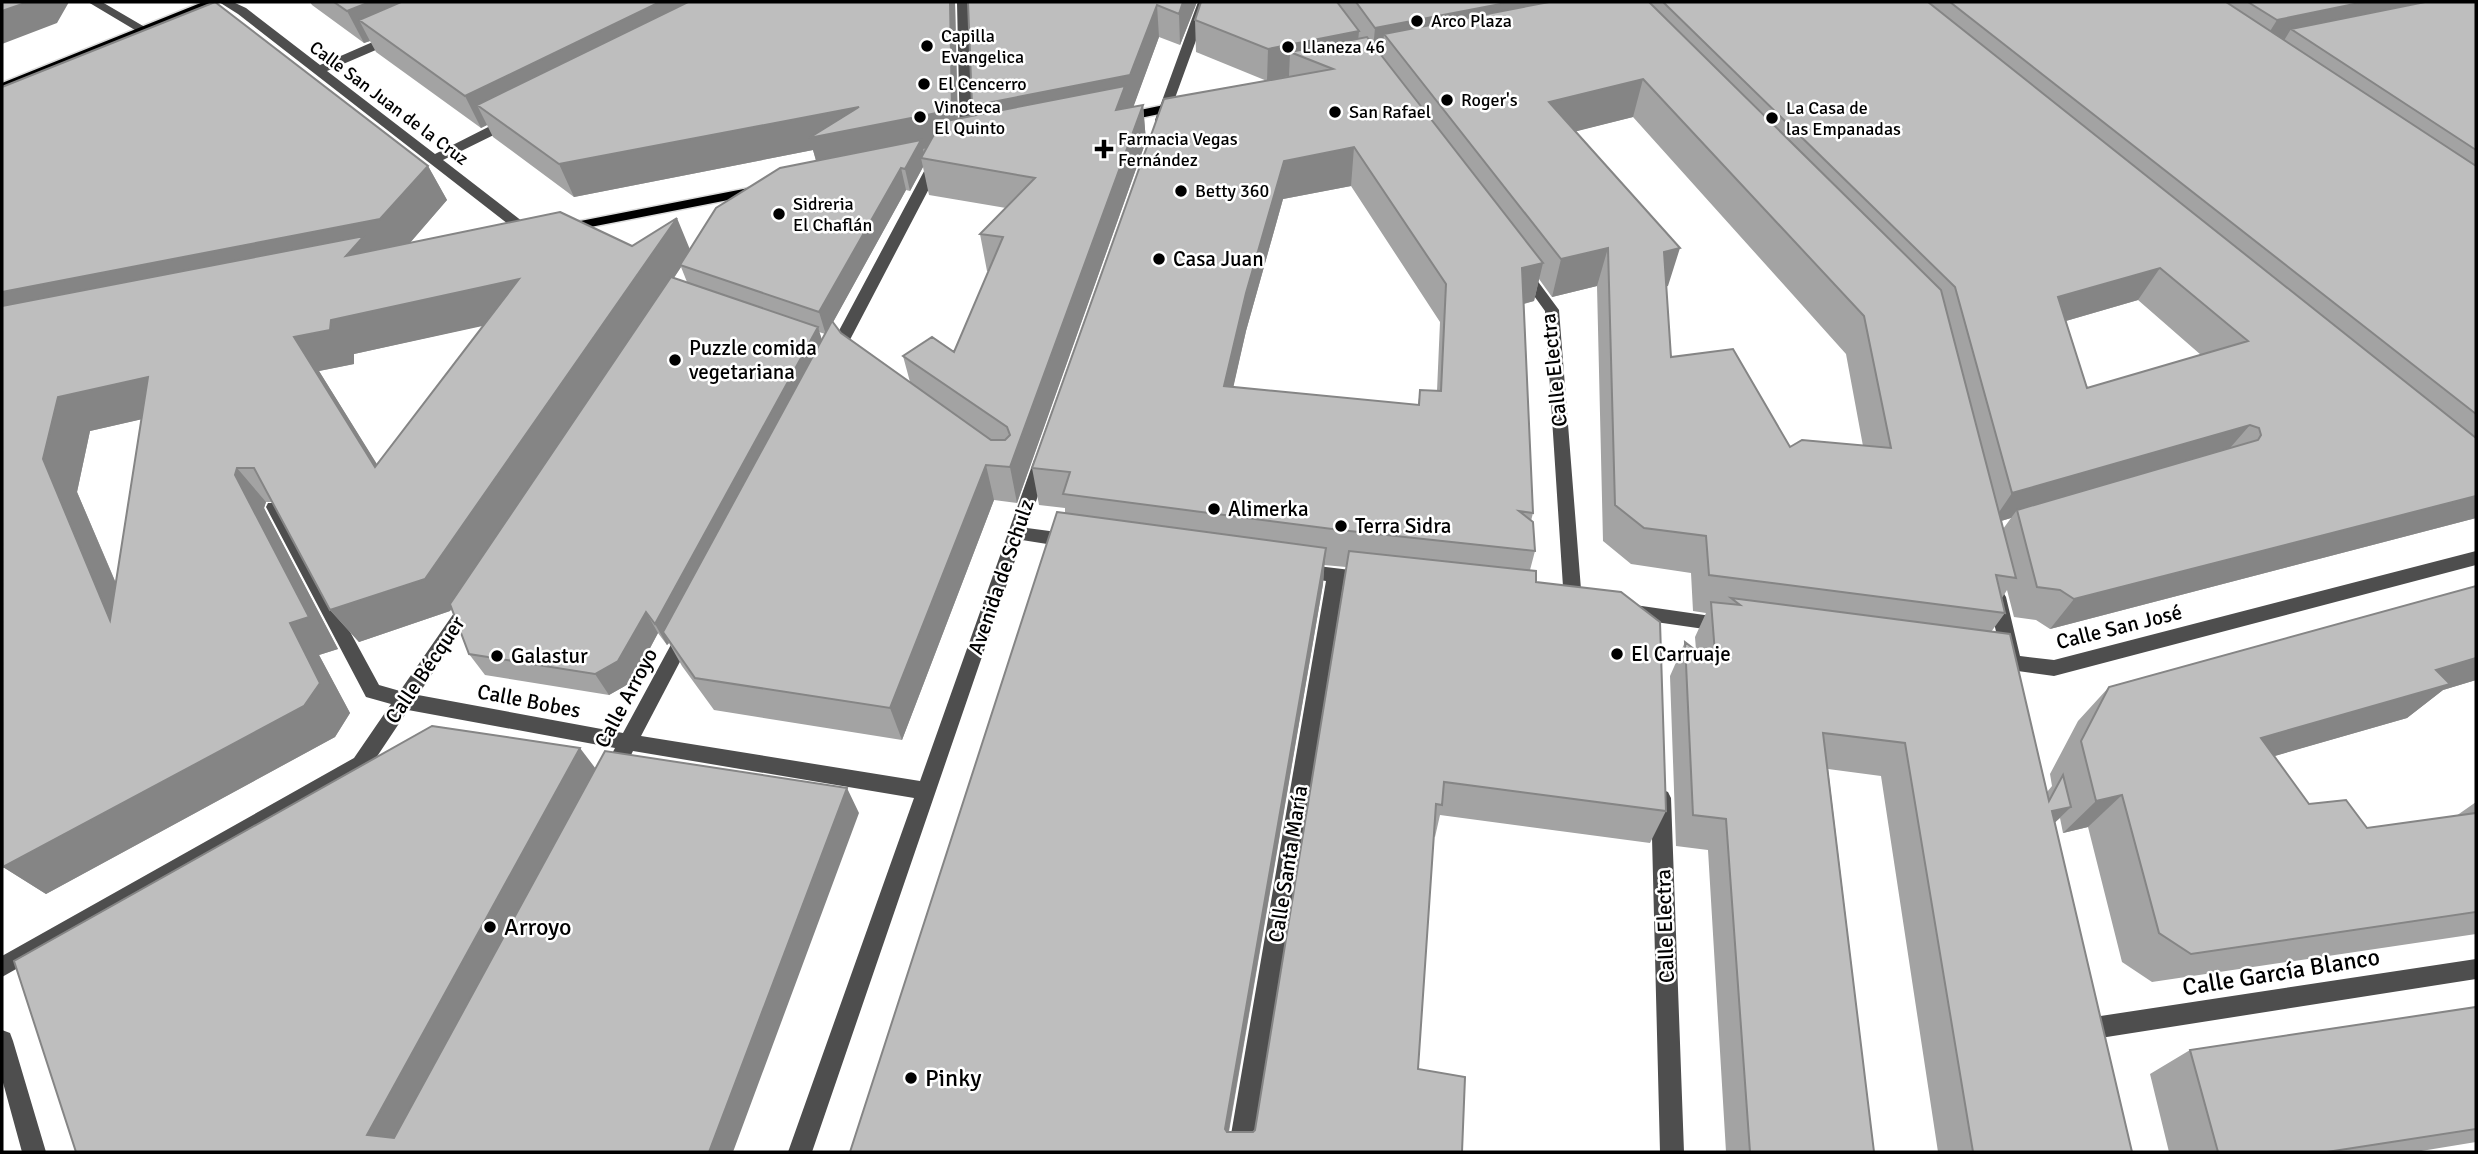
<svg xmlns="http://www.w3.org/2000/svg" width="2478" height="1154" font-family="Signika,sans-serif">
<style>
.lines{fill:none;stroke-linecap:round;stroke-linejoin:round}
.major-casing{stroke:#dbdbdb;stroke-width:3}
.minor{fill:#4e4e4e;fill-rule:evenodd}
.major{fill:#000;fill-rule:evenodd}
.wall{fill:#a3a3a3;fill-rule:evenodd}
.shaded-wall{fill:#858585}
.building{fill:#bebebe;stroke:#858585;stroke-width:2;fill-rule:evenodd}
.poi-dot{fill:#000;stroke:#fff;stroke-width:2.5}
.labels{text-anchor:middle;dominant-baseline:central;stroke-width:5;stroke-linejoin:round;paint-order:stroke}
.far-poi-label{font-size:18px;fill:#000;stroke:#fff;text-anchor:start}
.far-street-label{font-size:18px;fill:#000;stroke:#fff}
.poi-label{font-size:21px;fill:#000;stroke:#fff;text-anchor:start}
.street-label{font-size:21px;fill:#000;stroke:#fff}
.near-poi-label{font-size:24px;fill:#000;stroke:#fff;text-anchor:start}
.near-street-label{font-size:24px;fill:#000;stroke:#fff}
</style>
<rect width="100%" height="100%" fill="#fff"/>
<g class="lines">
<defs>
<path id="major" d="M203,2h16l-217,89v-8z
M1183,101l6,4 -1,3 -67,14 -6,-4 6,-4z
M764,185l5,1v6l-204,40 -7,-4 7,-4z"/>
</defs>
<use href="#major" class="major-casing"/>
<path class="minor" d="M88,2h14l48,28 -10,3z
M219,2h14l13,6 74,57 71,-31h8v6l-72,31 108,83 71,-36h10v6l-73,36 93,72v6h-10l-288,-224z
M957,2h12l5,136 -7,4 -7,-4z
M1198,2h12l-43,118 -6,4 -5,-1 -1,-3z
M937,156l7,4 -102,195 -8,5 -5,-1 -3,-4 104,-195z
M1523,266l5,2 31,42 23,292 -3,5h-12l-3,-5 -19,-291 -29,-40z
M1042,454l8,6 -23,68 45,6 6,2 3,5 -3,5 -6,2 -50,-8 -210,612h-24l126,-354 -281,-47 -15,30 -7,3 -7,-3 -3,-6 14,-27 -207,-38 -40,60 -366,207v-21l352,-198 37,-54 -25,-7 -100,-190 2,-4h12l99,182 21,6 63,-91h12l3,5 -3,5 -57,85 205,38 57,-105 6,-2 6,2 3,5 -54,103 279,45 114,-321z
M2476,551v14l-422,111 -58,-8 -6,-3 -3,-5 3,-5 11,-2 -13,-56 3,-5h12l3,5 14,59 34,4z
M1301,564l66,8 6,2 3,5 -3,5 -6,2 -23,-3 -92,569h-24l98,-571 -31,-5 -3,-5 3,-5z
M1628,604l97,14 6,2 3,5 -3,5 -6,2 -97,-14 -6,-2 -3,-5 3,-5z
M1661,789l7,3 3,6 13,354h-24l-9,-354 3,-6z
M2476,959v20l-382,60 -8,-3 -3,-8 3,-8 8,-3z
M2,1030l8,3 3,8 33,111h-24l-20,-73z"/>
<use href="#major" class="major"/>
</g>
<path class="wall" d="M310,2h645l3,117 15,-4 -1,-9 -4,-104h229l-17,43 -21,-8 -26,70 10,-2 3,36 -129,362 -23,-3 -92,240 -188,-30 -32,-44 -13,-23 -2,2 -9,-12 -26,49 -23,13 -124,-20 -16,-21 -18,-45 -1,2 -91,31 -29,-32 -58,-108h-6l-2,6 74,141 -19,6 31,58 -15,24 -289,157 -43,-27 -1,-780 426,79 19,34 -37,43 222,3 58,4 126,-89 -3,-11 -239,47 -81,-60 -6,-12 -6,3 -105,-76 -6,-11 -6,2 -52,-38zM923,167l6,28 77,13 -26,26 7,37h2l-35,81 -51,4 7,26 -69,-49 -8,-11 73,-132 4,1zM681,267l6,15 -13,-4zM484,325l-107,140 -58,-94 35,-7v-10zM819,332l6,2 -3,6zM142,419l-26,164 -39,-91 13,-61z
M1201,2h1275v516l-426,111 -14,-9 -22,-3 -7,-27 -5,8 3,15 -14,19 56,160 5,-6 -2,-12 28,-53 31,-34 367,-101v94l-33,10 -36,28 -133,38 35,48 58,24 89,-12 20,-14v132l-324,48 -30,-20 -34,-135 -25,6 -3,-15 -6,5 78,329h-194l-57,-376 -53,-7 46,383h-148l-18,-302 -32,-4 -6,-170 15,-34 11,8 -1,-13 11,-24 -13,-2 -2,-38 -60,-9 -28,-23 -6,-255 -45,11 -13,-18 -5,22 -10,3 9,209 -2,8 4,30 -5,19 136,241 -16,32 -210,-28 -5,22 -2,-1 -15,233 44,83h-612l215,-639v-5l-26,-3 -7,-37 235,-387 -71,-29 -1,-32zM1633,117l213,237 17,92 -73,1 -119,-90 -5,-71h2l-92,-155zM1351,186l89,136 -3,69 -17,-1 -2,15 -185,-18 13,-56 37,-132zM2138,300l63,55 -114,33 -21,-67zM2011,518l-8,11 -2,-8zM1324,565l22,2 -91,563 -2,2h-24l94,-548z
M2476,1007v135l-61,10h-246l-19,-78 40,-24z"/>
<path class="shaded-wall" d="M28,2h41l-12,21 -55,21v-33z
M370,2h90l-101,18 11,21 -6,2 -17,-32z
M660,2h75l-258,103 10,20 -6,3 -16,-32z
M950,2h5l3,140 -35,7 2,10 -4,-1 2,9 -13,24 -5,-22 10,-18 -96,19 -6,-20 -239,47 -15,-33 300,-57z
M1183,2h14l-17,43 -1,-31z
M1511,2h108l-235,32 -2,24 -10,2 3,-32z
M2364,2h69l-142,27 -11,18 -23,5 20,-32z
M1157,5l2,32 -26,71 -156,30 -5,-32z
M1359,31l-3,32 -66,-11 -1,24 -22,5 1,-32z
M1643,79l-10,38 -91,23 7,-38z
M1143,105l3,36 -129,362 -7,-36z
M1354,147l-3,39 -68,13 -37,132 -21,93 -1,-38 22,-93 38,-132z
M428,166l19,34 -46,53 -399,79v-40z
M901,168l5,22 -80,145 -7,-23z
M677,218l14,34 -11,13 1,2 -231,344 -91,31 -29,-32z
M1608,248l-11,38 -45,11 9,-38z
M1680,248l-12,38 -16,4 12,-38z
M1543,263l-9,38 -20,5 8,-38z
M2160,268l-22,32 -100,29 20,-32z
M519,279l18,35 -183,40v10l-35,7 81,130 -25,-34 -81,-130 37,-17z
M818,327l7,23 -162,282 6,11 -2,2 -12,-21z
M148,377l30,34 -88,20 -13,61 68,160 -35,-32 -67,-161 15,-62z
M2250,425l-27,31 -206,54 -6,8 -20,6 21,-31z
M986,465l8,35 -92,240 -12,-32z
M237,468l29,34 -2,6 74,141 -19,6 31,58 -15,24 -289,157 -43,-27 232,-392z
M2476,496v22l-426,111 24,-30z
M1326,548l-3,36 -98,568v-23z
M646,612l12,21 -26,49 -23,13 -14,-21z
M2476,658v22l-33,10 -36,28 -184,53 38,-33 175,-68z
M580,748l19,25 -202,379 -30,-17z
M847,788l12,25 -126,339h-24z
M2122,795l-34,32 -25,6 33,-32z
M2071,807l-32,31 13,-27z"/>
<path class="building" d="M2,2h26l-26,9z
M215,2l213,164 -48,53 -378,73v-205z
M334,2h36l-23,9z
M401,2h259l-195,94 -106,-76z
M688,2h262l2,108 -143,28 50,-31 -300,57 -82,-59z
M968,2h215l-4,12 -22,-9 -27,70 -158,31z
M1201,2h136l22,29 -91,18 -73,-29z
M1356,2h155l-136,26z
M1549,2h100l292,288 75,288 -20,-3 9,38 -296,-38 -3,-39 -62,-8 -29,-23 -7,-257 -47,11 -177,-225zM1643,79l221,237 27,132 -89,-8 -12,7 -57,-98 -62,8 -7,-105 16,-4 -131,-146z
M1663,2h265l548,436v58l-402,103 -14,-9 -23,-3 -20,-77 241,-70 3,-5 -2,-7 -9,-3 -238,68 -57,-206zM2160,268l88,73 -161,47 -29,-91z
M1950,2h276l250,164v248z
M2248,2h116l-87,18z
M2425,2h51v148l-185,-121z
M1367,37l176,226 -21,5 11,245 -14,-2 14,11 2,29 -195,-21 -277,-36 7,-22 -38,-4 132,-369 169,-30 -43,-17zM1354,147l92,137 -5,107 -21,-1 -1,15 -195,-19 22,-93 38,-132z
M1125,86l-9,24 27,-5 -133,362 -24,-2 -96,243 -195,-30 -32,-46 169,-311 9,12 150,107h14l5,-5 -3,-8 -104,-71 29,-19 22,15 49,-115 -23,-3 55,-56 -114,-20 20,-36z
M921,140l-16,29 -4,-1 -82,144 -139,-47 36,-57 64,-40z
M560,212l72,34 45,-28 -252,361 -95,31 -76,-142h-17l-2,7 74,142 -19,6 30,60 -16,23 -301,161 -1,-561 362,-70 -18,20zM519,279l-144,188 -81,-130 36,-7 1,-10zM148,377l-38,243 -67,-161 15,-62z
M671,277l147,50 -163,297 -9,-12 -28,49 -23,13 -126,-20 -19,-50z
M1057,512l269,36 -101,581 2,3h26l2,-2 94,-579 187,20v11l85,10 39,30 6,189 -222,-29 -2,23 -6,-1 -18,265 47,8 -3,75h-612z
M2476,586v72l-40,12 14,14 -189,54 48,66 37,-4 21,28 109,-15v99l-285,42 -32,-21 -37,-138 -26,6 -15,-60 28,-54z
M1731,598l279,36 39,167 14,-26 8,32 -19,4 80,341h-159l-68,-409 -82,-10 51,419h-124l-24,-333 -33,-4 -8,-173 31,24 -5,-64 29,3z
M432,726l148,22 -213,387 27,3 211,-387 242,37 -138,364h-633l-62,-191z
M2476,1007v122l-149,23h-109l-28,-102z"/>
<g class="poi-dot">
<circle cx="1417" cy="21" r="7"/>
<circle cx="927" cy="46" r="7"/>
<circle cx="1288" cy="47" r="7"/>
<circle cx="924" cy="84" r="7"/>
<circle cx="1447" cy="100" r="7"/>
<circle cx="1335" cy="112" r="7"/>
<circle cx="920" cy="117" r="7"/>
<circle cx="1772" cy="118" r="7"/>
<path d="M1100.5 138.5h7v7h7v7h-7v7h-7v-7h-7v-7h7z"/>
<circle cx="1181" cy="191" r="7"/>
<circle cx="779" cy="214" r="7"/>
<circle cx="1159" cy="259" r="7"/>
<circle cx="675" cy="360" r="7"/>
<circle cx="1214" cy="509" r="7"/>
<circle cx="1341" cy="526" r="7"/>
<circle cx="1617" cy="654" r="7"/>
<circle cx="497" cy="656" r="7"/>
<circle cx="490" cy="927" r="7"/>
<circle cx="911" cy="1078" r="7"/>
</g>
<g class="labels">
<g class="far-poi-label">
<text x="1431" y="21">Arco Plaza</text>
<text x="941" y="36">Capilla<tspan x="941" dy="21">Evangelica</tspan></text>
<text x="1302" y="47">Llaneza 46</text>
<text x="938" y="84">El Cencerro</text>
<text x="1461" y="100">Roger's</text>
<text x="934" y="107">Vinoteca<tspan x="934" dy="21">El Quinto</tspan></text>
<text x="1786" y="108">La Casa de<tspan x="1786" dy="21">las Empanadas</tspan></text>
<text x="1349" y="112">San Rafael</text>
<text x="1118" y="139">Farmacia Vegas<tspan x="1118" dy="21">Fernández</tspan></text>
<text x="1195" y="191">Betty 360</text>
<text x="793" y="204">Sidreria<tspan x="793" dy="21">El Chaflán</tspan></text>
</g>
<g class="far-street-label">
<text transform="translate(389 103) rotate(37)">Calle San Juan de la Cruz</text>
</g>
<g class="poi-label">
<text x="1173" y="259">Casa Juan</text>
<text x="689" y="348">Puzzle comida<tspan x="689" dy="24">vegetariana</tspan></text>
<text x="1228" y="509">Alimerka</text>
<text x="1355" y="526">Terra Sidra</text>
<text x="1631" y="654">El Carruaje</text>
<text x="511" y="656">Galastur</text>
</g>
<g class="street-label">
<text transform="translate(1554 370) rotate(-96)">Calle Electra</text>
<text transform="translate(1001 577) rotate(-71)">Avenida de Schulz</text>
<text transform="translate(2119 627) rotate(-14)">Calle San José</text>
<text transform="translate(425 670) rotate(-56)">Calle Bécquer</text>
<text transform="translate(626 698) rotate(-62)">Calle Arroyo</text>
<text transform="translate(529 701) rotate(11)">Calle Bobes</text>
<text transform="translate(1288 864) rotate(-81)">Calle Santa María</text>
<text transform="translate(1665 926) rotate(-92)">Calle Electra</text>
</g>
<g class="near-poi-label">
<text x="504" y="927">Arroyo</text>
<text x="925" y="1078">Pinky</text>
</g>
<g class="near-street-label">
<text transform="translate(2281 972) rotate(-9)">Calle García Blanco</text>
</g>
</g>
<rect width="2478" height="1154" fill="none" stroke="#000000" stroke-width="7"/>
</svg>
